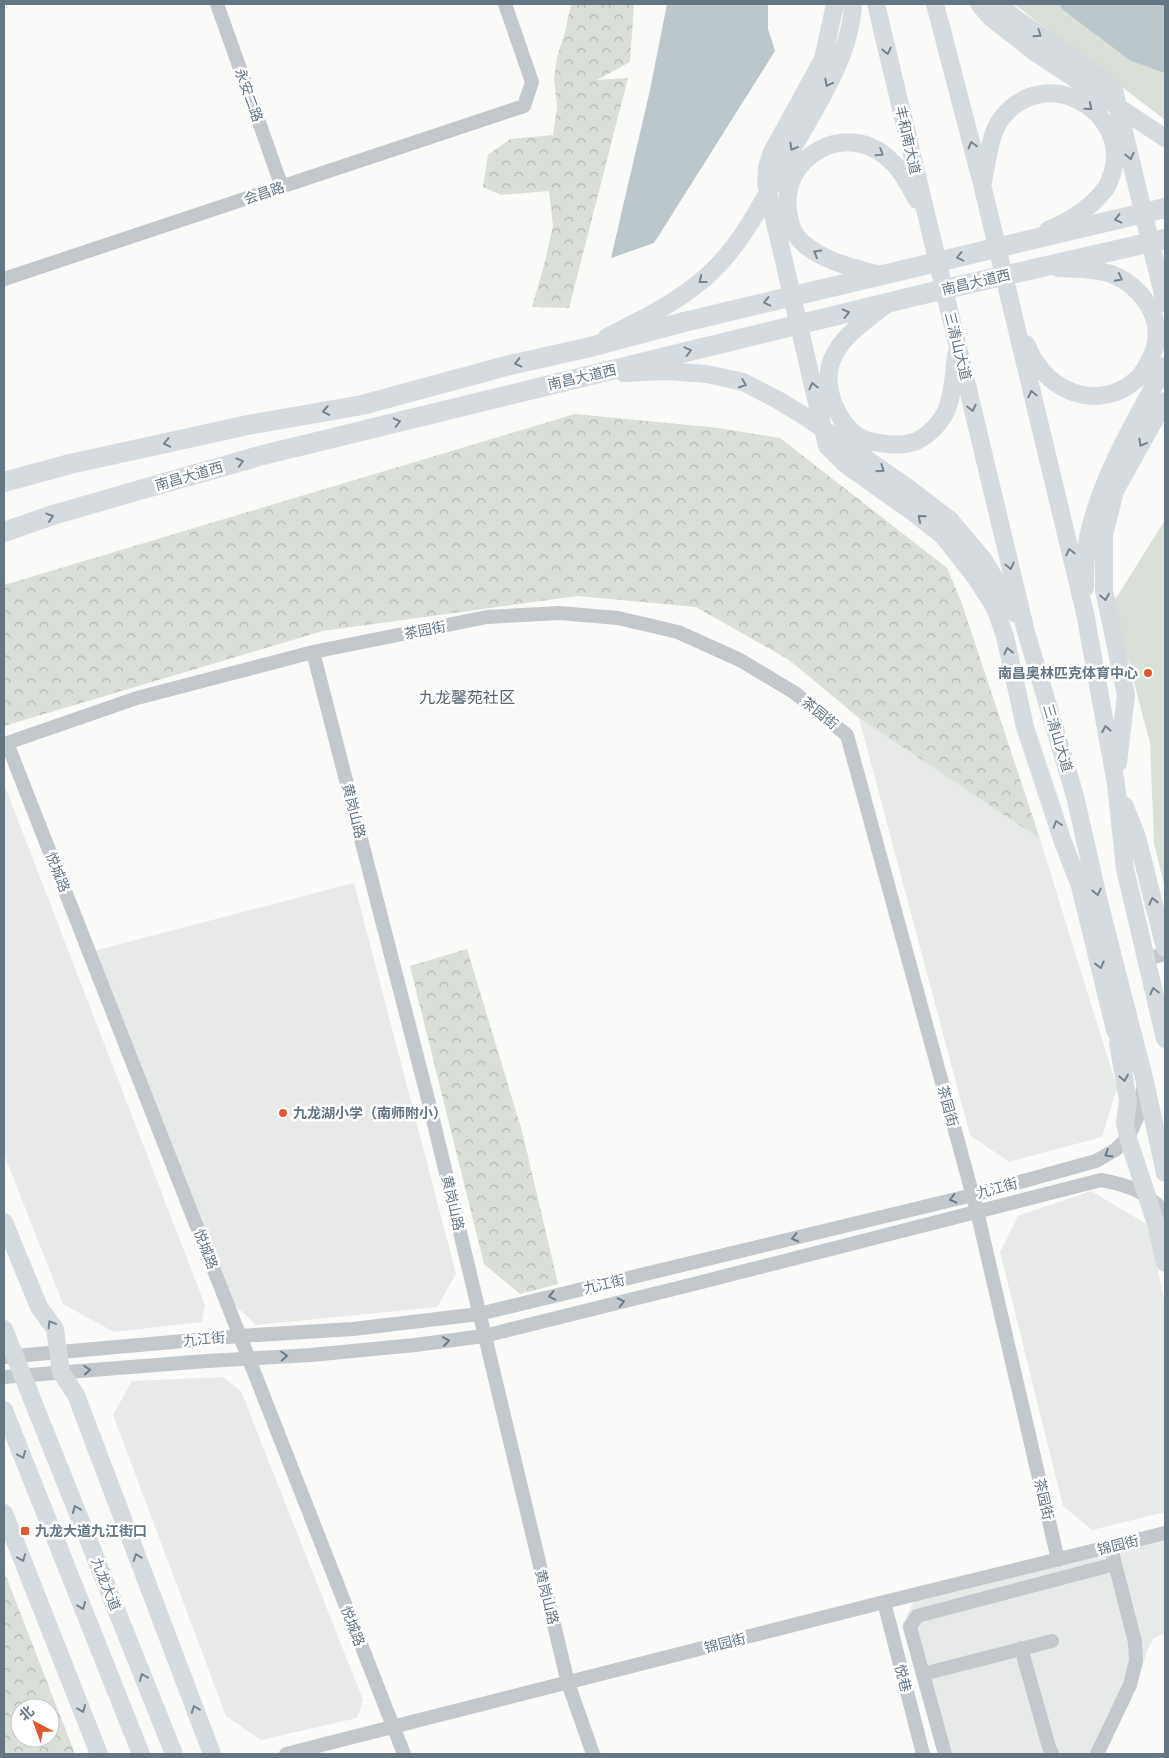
<svg xmlns="http://www.w3.org/2000/svg" width="1169" height="1758" font-family="'Roboto Condensed','Noto Sans SC',sans-serif">
<style>
.built{fill:#e8e9e9}
.green{fill:#dadfd7}
.forest{fill:url(#forest-crowns);fill-rule:evenodd}
.water{fill:#bbc7cb}
.lines{fill:none;stroke-linecap:round;stroke-linejoin:round}
.minor{stroke:#c3c8cc;stroke-width:14}
.major{stroke:#d6dbdf;stroke-width:18}
.highway{stroke:#d6dbdf;stroke-width:20}
.oneway{stroke:#768591}
.oneway2{stroke:#6a7a87}
.poi-dot{fill:#e4572e;stroke:#fff;stroke-width:2}
.labels{text-anchor:middle;dominant-baseline:central;stroke-width:5;stroke-linejoin:round;paint-order:stroke}
.street-label{font-size:14px;fill:#657683;stroke:#fff}
.poi-label{font-size:14px;font-weight:bold;fill:#657683;stroke:#fff;text-anchor:start}
.quarter-label{font-size:16px;fill:#57646e;stroke:#fff}
</style>
<defs>
<pattern id="forest-crowns" width="20" height="18" patternUnits="userSpaceOnUse" patternTransform="scale(1.25)"><rect width="20" height="18" fill="#dadfd7"/><path d="M2 6a3 3 0 1 1 6 0M12 15a3 3 0 1 1 6 0" fill="none" stroke="#b4b9b4"/></pattern>
</defs>
<rect width="100%" height="100%" fill="#fafaf8"/>
<path class="built" d="M859,718l181,121 77,249 -15,49 -93,25 -39,-27z
M4,784l201,521 -3,17 -88,10 -51,-28 -59,-150z
M354,883l102,391 -19,33 -181,18 -31,-29 -139,-343z
M1091,1191l57,34 17,79v208l-73,18 -29,-24 -63,-254 18,-36z
M223,1377l18,14 122,309 -6,18 -96,22 -35,-24 -113,-301 19,-34z
M1165,1539v94l-11,5 -6,11 -17,51 -28,54h-165l-36,-129 12,-24z"/>
<path class="green" d="M1014,4h151v116z
M1165,520v369l-11,-46 -4,-100 -37,-140z"/>
<path class="forest" d="M571,4h63l-4,58 -33,18 31,-2 -59,230 -37,-1 12,-42 9,-39 -4,-35 -48,4 -18,-8 5,-32 22,-16 43,-4 4,-28 -3,-29 3,-21 8,-25z
M575,414l144,14 61,10 167,130 14,33 79,238 -181,-121 -70,-58 -93,-53 -119,-11 -254,35 -319,95v-141z
M467,949l55,182 36,153 -38,10 -36,-30 -74,-298z
M4,1571l71,183h-71zM20,1708h30v30h-30z"/>
<path class="water" d="M667,4h101v25l7,22 -121,192 -43,15 39,-168z
M1059,4h106v69l-34,-12 -68,-51z"/>
<g class="lines">
<path class="minor" d="M217,4l65,183
M4,279l520,-173 8,-24 -27,-78
M313,652l118,459 137,572 25,71
M7,743l397,1011
M4,744l133,-46 176,-46 174,-35 72,-4 59,5 60,14 62,28 55,33 52,42 130,476 81,349
M1146,959l19,-5
M4,1357l236,-21 113,-7 126,-15 494,-119 123,-34 19,-11 13,-12 9,-20 7,-33
M4,1377l203,-16 104,-6 104,-10 69,-9 210,-52 407,-104c27,5 44,11 64,32
M884,1602l39,152
M1021,1648l28,99 3,7
M923,1674l129,-33
M286,1754l598,-152 281,-69
M945,1754l-35,-127 7,-11 198,-52
M1097,1754l33,-69 6,-24 -1,-19 -22,-86"/>
<path class="major" d="M835,4l-12,55 -51,93 -5,15 -1,17 61,262 18,18 69,49 29,23 33,42 19,30 10,28 20,91 38,115 17,44
M876,4l150,628 49,164 25,110 45,176 20,91
M935,4l47,180 103,429 31,171 9,85 40,170
M979,4l11,13 43,34 132,87
M999,4l17,15 69,47 29,24 51,213
M983,181c4,-18 7,-48 18,-62 45,-59 131,-6 111,55 -2,4 -3,10 -6,14 -14,19 -36,33 -58,42
M879,275c-26,-8 -55,-13 -76,-32 -9,-7 -12,-16 -14,-26 -13,-60 59,-101 103,-55 11,10 18,25 25,38
M888,303c-21,17 -51,35 -58,63 -6,23 7,54 25,68 12,10 44,13 59,8 11,-4 24,-16 30,-27 9,-16 10,-42 12,-60
M607,337c36,-18 71,-35 100,-61 36,-32 58,-79 81,-120 26,-46 62,-97 65,-152
M1026,344c3,6 5,12 9,17 23,36 69,48 102,18 4,-3 6,-8 9,-12 4,-7 9,-17 10,-25 5,-29 -18,-58 -45,-68 -17,-6 -35,-5 -53,-6
M624,373l42,-2 41,3 36,8 35,18 31,19 99,69 42,32 33,39 33,55
M1085,588c0,-16 0,-34 3,-50 13,-62 47,-117 77,-172
M1118,763l8,-68 -22,-105v-55l11,-44 50,-90
M1124,805l13,32 28,111
M1080,874v12l35,144 18,32
M1118,1043l10,57 -3,23 3,15 29,89 8,36
M4,1222l35,85 16,22 6,43 15,23 136,359
M4,1329l170,425
M4,1410l137,344
M4,1513l95,241"/>
<path class="highway" d="M4,482l66,-18 178,-39 114,-20 144,-39 80,-18 98,-26 481,-114
M4,532l49,-17 83,-24 127,-36 665,-162 237,-54"/>
</g>
<defs><path id="oneway-chevron" d="M-2-3.5L2.5 0L-2 3.5" fill="none" stroke-width="1.6" stroke-linecap="round" stroke-linejoin="round" transform="scale(1.25)"/></defs>
<g class="oneway">
<use href="#oneway-chevron" transform="translate(1038 34) rotate(35)"/>
<use href="#oneway-chevron" transform="translate(887 51) rotate(77)"/>
<use href="#oneway-chevron" transform="translate(828 83) rotate(118)"/>
<use href="#oneway-chevron" transform="translate(1089 107) rotate(40)"/>
<use href="#oneway-chevron" transform="translate(972 145) rotate(-105)"/>
<use href="#oneway-chevron" transform="translate(793 147) rotate(119)"/>
<use href="#oneway-chevron" transform="translate(880 153) rotate(33)"/>
<use href="#oneway-chevron" transform="translate(1130 156) rotate(77)"/>
<use href="#oneway-chevron" transform="translate(1118 219) rotate(167)"/>
<use href="#oneway-chevron" transform="translate(817 253) rotate(-149)"/>
<use href="#oneway-chevron" transform="translate(960 257) rotate(167)"/>
<use href="#oneway-chevron" transform="translate(1119 278) rotate(27)"/>
<use href="#oneway-chevron" transform="translate(702 280) rotate(142)"/>
<use href="#oneway-chevron" transform="translate(767 302) rotate(167)"/>
<use href="#oneway-chevron" transform="translate(846 313) rotate(-14)"/>
<use href="#oneway-chevron" transform="translate(688 351) rotate(-14)"/>
<use href="#oneway-chevron" transform="translate(518 363) rotate(167)"/>
<use href="#oneway-chevron" transform="translate(743 384) rotate(21)"/>
<use href="#oneway-chevron" transform="translate(813 386) rotate(-103)"/>
<use href="#oneway-chevron" transform="translate(1032 394) rotate(-103)"/>
<use href="#oneway-chevron" transform="translate(972 408) rotate(77)"/>
<use href="#oneway-chevron" transform="translate(326 411) rotate(170)"/>
<use href="#oneway-chevron" transform="translate(397 422) rotate(-14)"/>
<use href="#oneway-chevron" transform="translate(167 443) rotate(168)"/>
<use href="#oneway-chevron" transform="translate(1142 443) rotate(119)"/>
<use href="#oneway-chevron" transform="translate(240 462) rotate(-16)"/>
<use href="#oneway-chevron" transform="translate(881 469) rotate(35)"/>
<use href="#oneway-chevron" transform="translate(50 517) rotate(-18)"/>
<use href="#oneway-chevron" transform="translate(921 518) rotate(-140)"/>
<use href="#oneway-chevron" transform="translate(1070 552) rotate(-103)"/>
<use href="#oneway-chevron" transform="translate(1010 566) rotate(77)"/>
<use href="#oneway-chevron" transform="translate(1105 597) rotate(79)"/>
<use href="#oneway-chevron" transform="translate(1008 651) rotate(-102)"/>
<use href="#oneway-chevron" transform="translate(1106 729) rotate(-100)"/>
<use href="#oneway-chevron" transform="translate(1057 824) rotate(-108)"/>
<use href="#oneway-chevron" transform="translate(1097 892) rotate(77)"/>
<use href="#oneway-chevron" transform="translate(1153 901) rotate(-104)"/>
<use href="#oneway-chevron" transform="translate(1100 965) rotate(76)"/>
<use href="#oneway-chevron" transform="translate(1154 991) rotate(-103)"/>
<use href="#oneway-chevron" transform="translate(1124 1078) rotate(80)"/>
<use href="#oneway-chevron" transform="translate(51 1324) rotate(-121)"/>
<use href="#oneway-chevron" transform="translate(22 1455) rotate(68)"/>
<use href="#oneway-chevron" transform="translate(76 1509) rotate(-112)"/>
<use href="#oneway-chevron" transform="translate(137 1557) rotate(-111)"/>
<use href="#oneway-chevron" transform="translate(22 1558) rotate(68)"/>
<use href="#oneway-chevron" transform="translate(82 1606) rotate(68)"/>
<use href="#oneway-chevron" transform="translate(143 1677) rotate(-112)"/>
<use href="#oneway-chevron" transform="translate(82 1709) rotate(68)"/>
<use href="#oneway-chevron" transform="translate(195 1709) rotate(-111)"/>
</g>
<g class="oneway2">
<use href="#oneway-chevron" transform="translate(1108 1154) rotate(149)"/>
<use href="#oneway-chevron" transform="translate(953 1199) rotate(166)"/>
<use href="#oneway-chevron" transform="translate(795 1238) rotate(166)"/>
<use href="#oneway-chevron" transform="translate(552 1296) rotate(167)"/>
<use href="#oneway-chevron" transform="translate(621 1302) rotate(-14)"/>
<use href="#oneway-chevron" transform="translate(446 1341) rotate(-8)"/>
<use href="#oneway-chevron" transform="translate(284 1356) rotate(-3)"/>
<use href="#oneway-chevron" transform="translate(87 1370) rotate(-4)"/>
</g>
<g class="poi-dot">
<circle cx="1148" cy="673" r="5"/>
<circle cx="283" cy="1113" r="5"/>
<rect x="20" y="1526" width="10" height="10" rx="2.5"/>
</g>
<g class="labels">
<g class="street-label">
<text transform="translate(249 95) rotate(70)">永安二路</text>
<text transform="translate(908 140) rotate(77)">丰和南大道</text>
<text transform="translate(264 193) rotate(-19)">会昌路</text>
<text transform="translate(976 282) rotate(-13)">南昌大道西</text>
<text transform="translate(958 346) rotate(76)">三清山大道</text>
<text transform="translate(582 377) rotate(-13)">南昌大道西</text>
<text transform="translate(189 476) rotate(-16)">南昌大道西</text>
<text transform="translate(425 630) rotate(-11)">茶园街</text>
<text transform="translate(820 713) rotate(39)">茶园街</text>
<text transform="translate(1058 738) rotate(73)">三清山大道</text>
<text transform="translate(354 811) rotate(76)">黄岗山路</text>
<text transform="translate(58 872) rotate(69)">悦城路</text>
<text transform="translate(948 1106) rotate(75)">茶园街</text>
<text transform="translate(997 1188) rotate(-15)">九江街</text>
<text transform="translate(453 1203) rotate(77)">黄岗山路</text>
<text transform="translate(206 1249) rotate(69)">悦城路</text>
<text transform="translate(604 1284) rotate(-13)">九江街</text>
<text transform="translate(204 1339) rotate(-5)">九江街</text>
<text transform="translate(1044 1499) rotate(77)">茶园街</text>
<text transform="translate(1118 1545) rotate(-14)">锦园街</text>
<text transform="translate(106 1584) rotate(68)">九龙大道</text>
<text transform="translate(547 1597) rotate(76)">黄岗山路</text>
<text transform="translate(353 1626) rotate(69)">悦城路</text>
<text transform="translate(725 1643) rotate(-14)">锦园街</text>
<text transform="translate(903 1678) rotate(76)">悦巷</text>
</g>
<g class="poi-label">
<text x="1138" y="673" text-anchor="end">南昌奥林匹克体育中心</text>
<text x="293" y="1113">九龙湖小学（南师附小）</text>
<text x="35" y="1531">九龙大道九江街口</text>
</g>
<g class="quarter-label">
<text x="467" y="697">九龙馨苑社区</text>
</g>
</g>
<rect width="1169" height="1758" fill="none" stroke="#657683" stroke-width="10"/>
<g transform="translate(35 1723) rotate(319)"><circle r="24" fill="#ffffff" stroke="#c1c8cd"/>
<path d="M0-4L9 19L0 12L-9 19Z" fill="#e4572e"/>
<text y="-8" font-size="14" font-weight="bold" text-anchor="middle" fill="#657683">北</text>
</g>
</svg>
